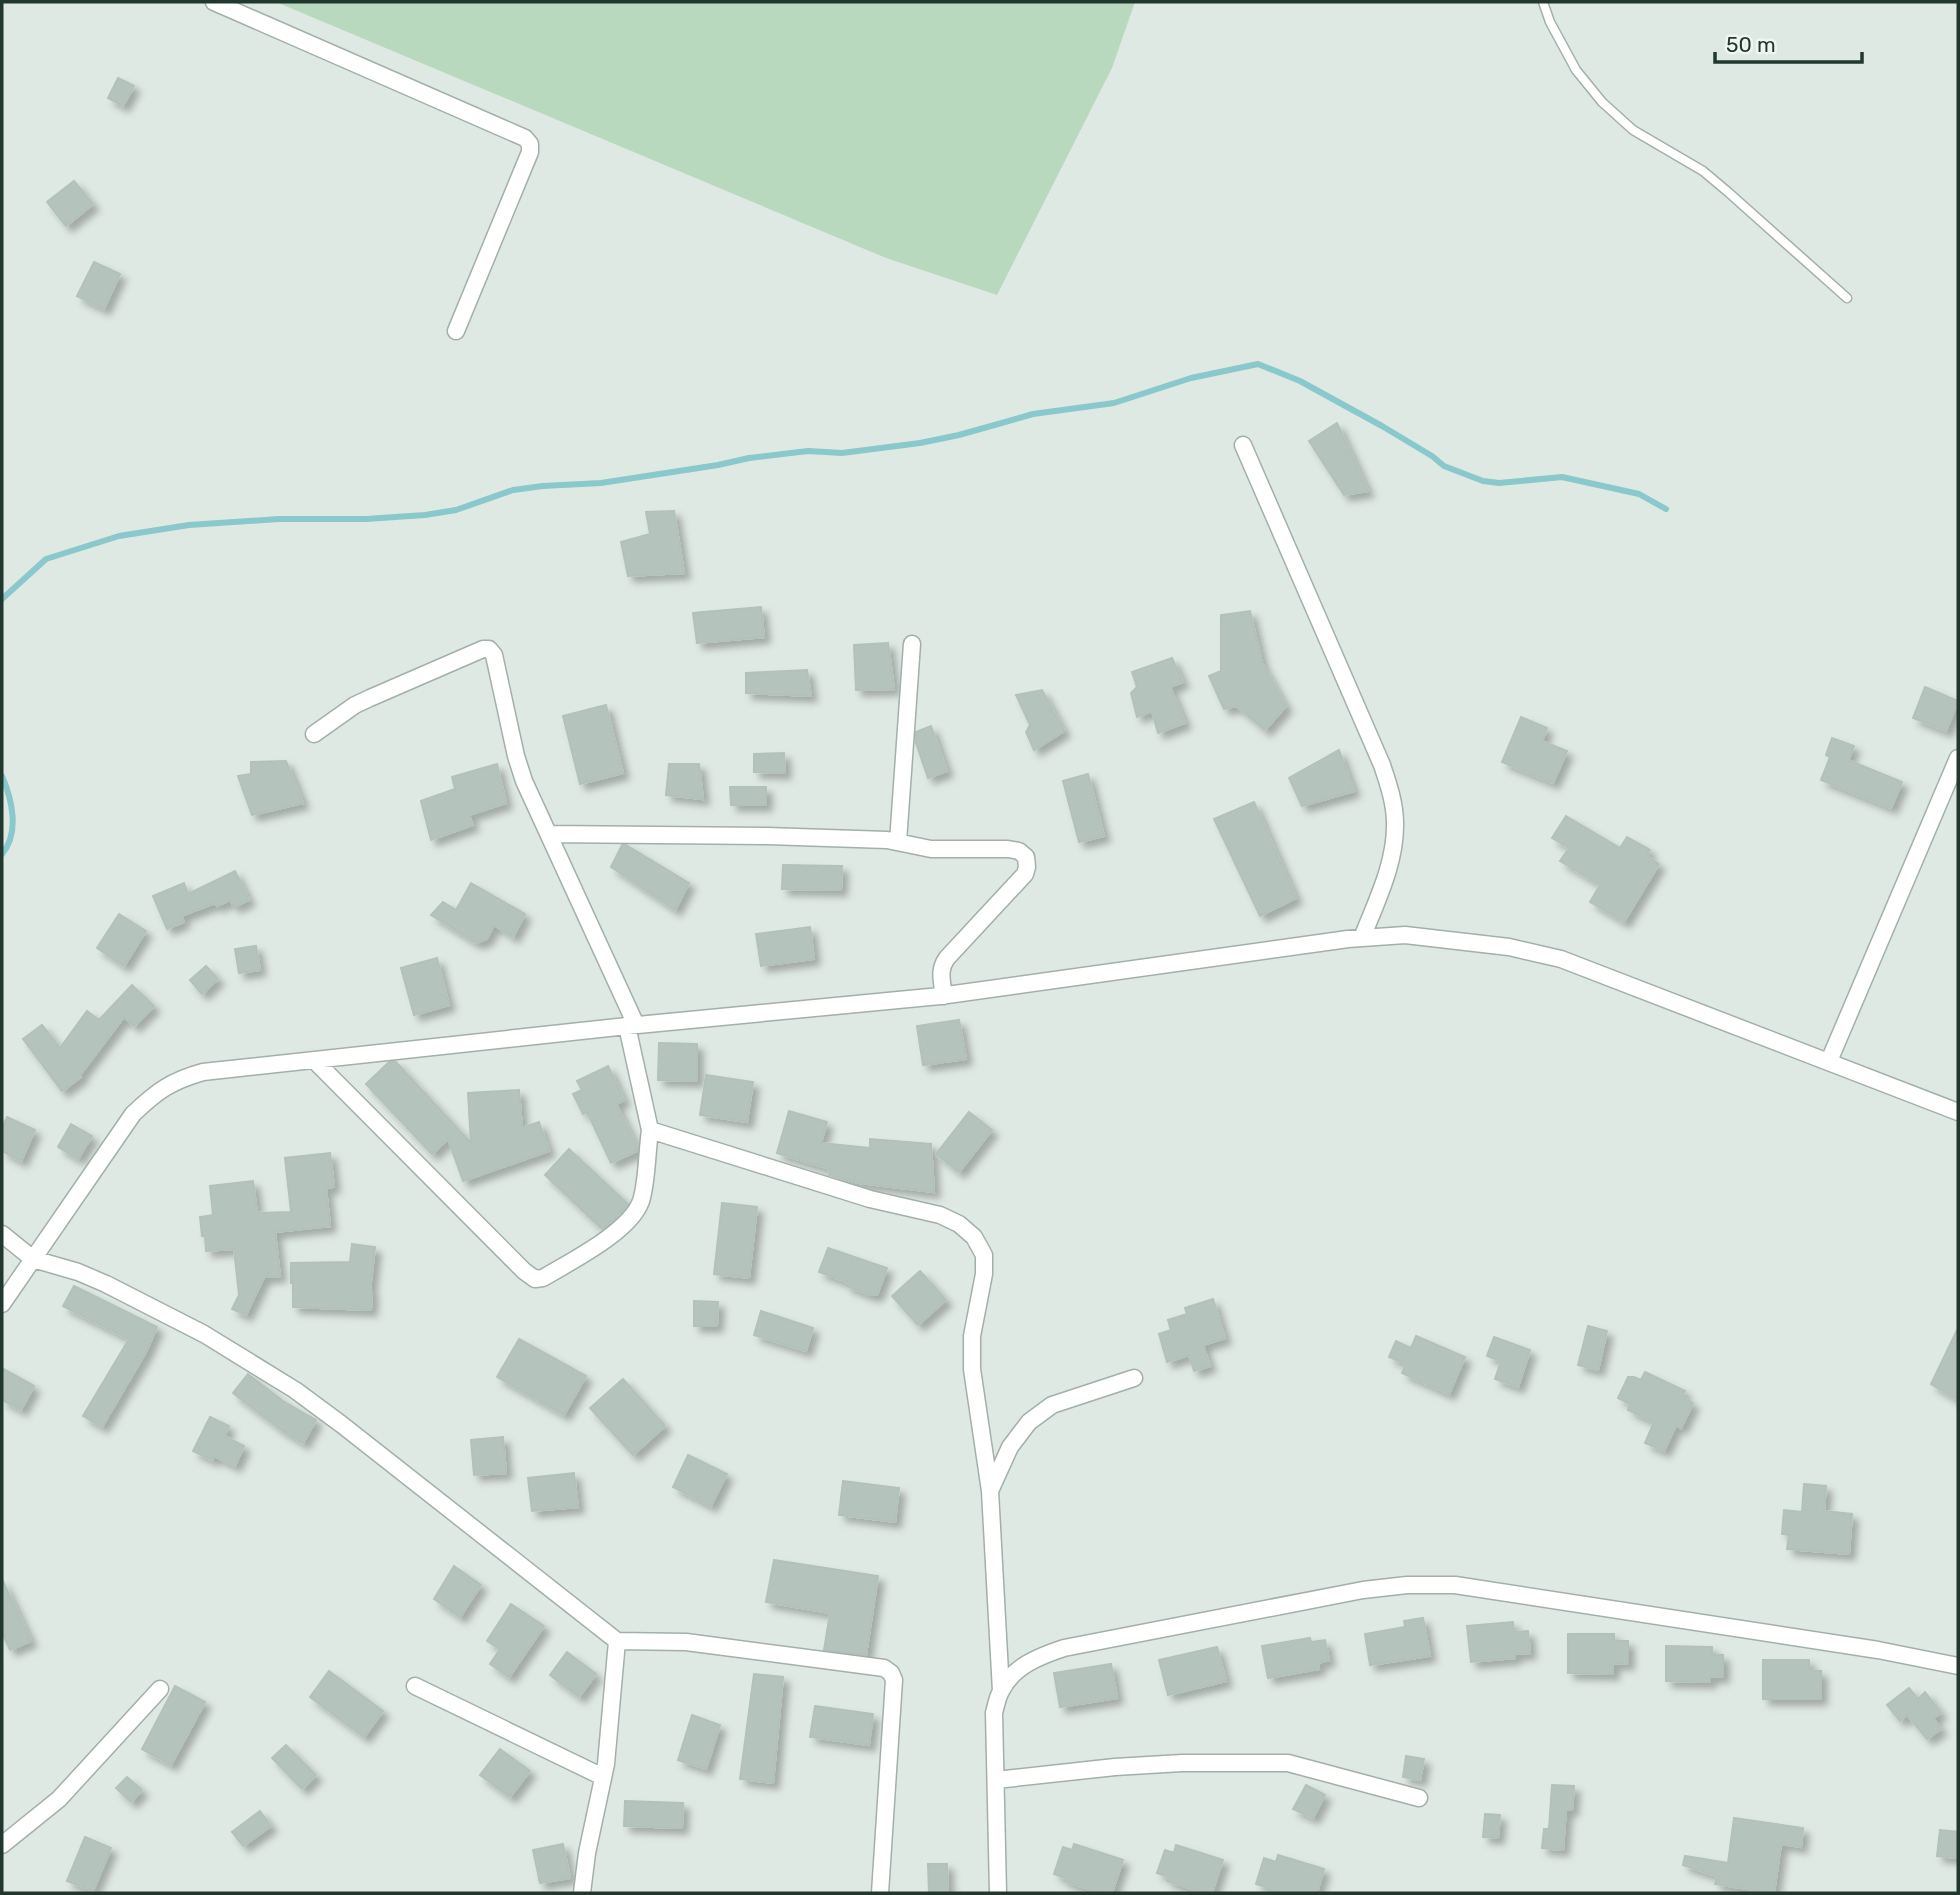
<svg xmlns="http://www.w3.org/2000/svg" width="1960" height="1895" font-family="Rubik,sans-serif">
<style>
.green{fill:#b9d9be}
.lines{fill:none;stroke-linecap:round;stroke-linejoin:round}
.stream{stroke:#89c8cb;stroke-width:6}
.building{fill:#b4c4bc;stroke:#b2c2ba;stroke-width:2;filter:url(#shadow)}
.service-casing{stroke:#a2b0a9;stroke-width:11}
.minor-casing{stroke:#a2b0a9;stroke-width:19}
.service{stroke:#fff;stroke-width:8}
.minor{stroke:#fff;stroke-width:16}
</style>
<defs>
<filter id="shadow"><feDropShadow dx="6" dy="6" stdDeviation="3.5" flood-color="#0004"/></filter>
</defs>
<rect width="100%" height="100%" fill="#dfe9e3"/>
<path class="green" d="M276,2h859l-23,66 -115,227 -111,-37z"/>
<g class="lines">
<path class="stream" d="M2,599l44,-40 73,-23 70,-11 90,-6h87l59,-4 31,-5 57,-20 30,-4 58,-3 117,-18 31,-7 59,-7 34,2 78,-10 39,-8 74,-21 81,-11 77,-25 67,-14 42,17 82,45 50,30 12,10 39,15 16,2 63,-6 77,17 27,15
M2,776c10,23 18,57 0,78"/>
</g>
<path class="building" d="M118,78l16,8 -11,20 -15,-8z
M74,181l19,23 -27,22 -19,-24z
M94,262l26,12 -16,35 -27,-13z
M1337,423l31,68 -24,4 -35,-54z
M674,511l10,62 -56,3 -7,-34 29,-8 -4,-22z
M761,607l3,30 -67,6 -4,-30z
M1250,611l12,52 24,43 -21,24 -29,-24 -12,3 -15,-33 12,-5v-56z
M888,643l6,46 -38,1 -2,-45z
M1172,658l11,24 -13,5 15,36 -27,10 -6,-22 -15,6 -6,-24 6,-6 -5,-15z
M807,670l4,26 -65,-3v-20z
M1925,687l33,14 -12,30 -33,-13z
M1042,690l22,41 -30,19 -8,-18 4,-7 -14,-30z
M606,705l17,68 -43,11 -17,-68z
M1521,717l26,11 -5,13 25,10 -14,32 -51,-21z
M931,726l16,45 -19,7 -12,-35v-11z
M1832,738l22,8 -6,14 54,22 -11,26 -70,-28 9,-23 -4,-2z
M1339,750l15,41 -52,15 -13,-28z
M784,753l1,20 -31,-1v-18z
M286,761l17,42 -51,12 -14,-39 13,-2v-12z
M497,764l9,39 -37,12 4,10 -42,15 -10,-39 34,-12 -3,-12z
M669,764h30l4,35 -37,-4z
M1088,774l16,62 -25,6 -16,-61z
M730,787h36v18h-35z
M1254,802l42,96 -36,18 -46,-97z
M1566,816l54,32 7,-11 23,13 -3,6 12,8 -35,58 -34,-20 10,-17 -40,-24 9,-13 -17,-10z
M622,845h4l63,38 -14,27 -64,-43z
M783,865l59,1 -1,24 -59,-1z
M235,871l14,29 -15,7 -4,-7 -13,6 -2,-3 -34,13 3,6 -17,7 -14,-33 31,-13 4,11z
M471,883l54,31 -12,23 -19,-12 -7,14 -11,4 -45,-28 12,-13 13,8z
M119,914l27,17 -22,35 -27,-18z
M810,927l4,32 -53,7 -5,-32z
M256,946l4,24 -21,3 -4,-24z
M437,958l12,47 -35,10 -13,-47z
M206,966l12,13 -16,15 -12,-14z
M132,985l22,21 -20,20 -10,-9 -44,58 1,2 -19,14 -39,-52 19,-14 18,23 27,-37 12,9z
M959,1020l7,39 -43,6 -6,-39z
M659,1043l38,1v37l-39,-1z
M389,1062h7l75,81 -3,-50 51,-3 3,38 17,-6 10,29 -86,30 -15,-42 -16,15 -66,-70z
M608,1066l16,34 -8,4 22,45 -1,2 -26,12 -24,-51 -4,2 -10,-20 9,-4 -5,-9z
M706,1075l47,7 -6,40 -47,-7z
M789,1111l38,11 -6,21 49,5v-9l61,5 3,48 -75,-9 -30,-8 1,-6 -53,-16z
M969,1112l23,18 -33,42 -23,-18z
M7,1117l28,13 -14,31 -19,-10v-23z
M71,1124l21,12 -14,23 -20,-12z
M569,1149l59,55 -10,12 -16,13 -57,-54z
M330,1153l4,34 -8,1 4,38 -55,6 5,44 -16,1 -18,38 -14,-6 7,-14 -5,-46 -28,2 -1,-15h-3l-2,-19 13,-2 -3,-29 43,-5 4,32 34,-1 -6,-54z
M722,1203l35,4 -8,71 -35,-4z
M352,1244l23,3 -5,44h2l-1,19 -78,-3v-24h-2v-20l59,-1z
M828,1248l59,20 -10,27h-7l-24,-9 1,-4 -28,-10z
M920,1271l26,29 -28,25 -26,-29z
M74,1286l83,41 -11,25 -44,75 -19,-11 46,-77 -66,-33z
M1213,1299l12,39 -22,7 7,21 -16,5 -5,-16 -22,7 -8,-28 12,-4 -3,-10 19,-6 -2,-6z
M694,1301l24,1 -1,24h-23z
M761,1311l52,17 -7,23 -52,-16z
M1588,1326l19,5 -9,39 -20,-5z
M1958,1328v72l-27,-16z
M1416,1336l49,21 -16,37 -47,-21 4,-9 -17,-7 7,-16 15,7z
M1494,1337l36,13 -12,37 -23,-8 6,-18 -14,-5z
M519,1339l67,37 -22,39 -67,-38z
M2,1368l32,18 -13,24 -19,-10z
M1645,1372l40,19 -3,6 11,6 -12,25 -5,-3 -12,26 -19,-8 9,-21 -26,-12 2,-6 -12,-6 10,-21h6l7,3z
M248,1374l35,27 33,19 -13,23 -22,-13 -48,-37z
M623,1379l42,47 -32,29 -43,-47z
M210,1417l19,9 -5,10 20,10 -9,20 -21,-10 -2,4 -19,-9z
M503,1437l3,36 -32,2 -3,-35z
M688,1455l39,19 -16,32 -38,-19z
M574,1473l4,34 -46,4 -4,-33z
M843,1481l56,7 -4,34 -56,-7z
M1804,1484l22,2 -2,25 28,3 -3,40 -62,-5 2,-14 -7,-1 2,-24 18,2z
M774,1560l104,16 -12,79 -42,-5 6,-37 -64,-11z
M454,1566l27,19 -21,32 -26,-18z
M2,1579l29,62 -21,9 -8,-17z
M511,1604l33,22 -35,51 -19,-13 10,-15 -13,-8z
M1423,1618l7,38 -60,9 -5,-31 40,-7 -1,-6z
M1513,1622l1,10 14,-1 2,22 -15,1v4l-44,4 -4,-36z
M1568,1634h46v7h14v23l-15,-1v11l-45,-1z
M1310,1638l1,4 14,-2 4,20 -11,3 1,6 -51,9 -6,-32z
M1666,1646l46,1v8h11v22l-13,-1v6l-44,-1z
M1217,1647l9,34 -58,14 -9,-35z
M567,1652l29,22 -17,23 -29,-22z
M1763,1660h46v10l12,1v28h-58z
M1111,1664l6,34 -57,9 -6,-34z
M329,1671l54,40 -19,26 -54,-40z
M754,1674l29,3 -10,106 -33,-4z
M175,1686l30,16 -34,63 -29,-16z
M1909,1688l9,11 7,-7 16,21 -8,5 8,11 -14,10 -20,-24 -7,6 -13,-16z
M815,1706l58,8 -4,31 -59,-8z
M692,1715l28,10 -14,44 -28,-9z
M286,1745l30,30 -14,14 -30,-31z
M500,1749l30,22 -20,26 -30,-22z
M1406,1756l18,3 -4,21 -17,-3z
M127,1777l15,13 -11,12 -15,-14z
M1306,1785l19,10 -12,23 -20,-9z
M1552,1785l22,1 -2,24h-6l-3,40 -21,-2 2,-19h5z
M625,1801l58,2 -1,25 -58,-2z
M260,1811l11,15 -28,20 -11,-14z
M1485,1814l15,1 -2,23 -15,-1z
M1734,1818l69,10 -2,19 -20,-3 -7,49 -59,-9 2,-8 -34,-11 2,-9 43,7z
M1940,1830l18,2v26l-21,-2z
M85,1837l26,11 -18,43 -26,-10z
M563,1844l7,34 -30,5 -7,-33z
M1074,1844l49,16 -11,33h-10l-38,-12 1,-3 -11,-4 9,-27 9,3z
M1176,1845l47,15 -11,33h-7l-38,-12 2,-4 -12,-4 8,-23 9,3z
M1278,1855l46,14 -7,24h-40l-11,-3 1,-3 -11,-3 8,-26 12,4z
M928,1864h19l1,29h-19z"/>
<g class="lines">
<defs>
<path id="service" d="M1543,2l7,20 26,48 26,32 31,28 70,41 25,21 119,106"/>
<path id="minor" d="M214,2l311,136 5,6v8l-74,179
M1243,445l139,320c6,18 13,38 13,58 1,40 -19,79 -33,115
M314,734l41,-29 15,-7 113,-49h6l5,6 22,101 8,25 112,244
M549,834l218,2 120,4 44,9h77l11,2 7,6 1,10 -2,7 -78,84c-9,12 -5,23 -3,38
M898,842l14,-198
M627,1026l23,104 220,69 70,16 19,9 15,13 10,18v19l-12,62v33l18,122
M314,1060l210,211 11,8 8,-1c28,-17 87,-46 98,-77 6,-18 6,-50 9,-71
M1829,1061l129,-303
M2,1234l31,25 45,13 28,12 98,50 91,56 46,34 276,217 -11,123 -19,89 -5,40
M2,1304l131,-190c24,-23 38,-33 70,-42l424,-46 313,-30 408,-57 57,-4 104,12 52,12 397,153
M617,1641l69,1 198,26 7,5 3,7 -14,213
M415,1686l188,91
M1001,1691l-11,-200 20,-44 19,-25 23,-17 82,-27
M996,1780l119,-13 67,-4h106l131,35
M2,1845l57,-46 101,-110
M998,1893l-4,-180c2,-7 3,-15 7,-22 12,-25 39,-35 63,-43l299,-58 44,-5h48l423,65 80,16"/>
</defs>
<use href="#service" class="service-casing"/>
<use href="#minor" class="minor-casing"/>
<use href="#service" class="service"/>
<use href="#minor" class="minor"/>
</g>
<rect width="1960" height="1895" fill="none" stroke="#21382f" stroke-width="7"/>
<path d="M1715 52v10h147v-10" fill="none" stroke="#21382f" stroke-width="3.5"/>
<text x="1726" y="52" font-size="21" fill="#21382f" stroke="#eff6f2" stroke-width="5" paint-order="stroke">50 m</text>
</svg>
